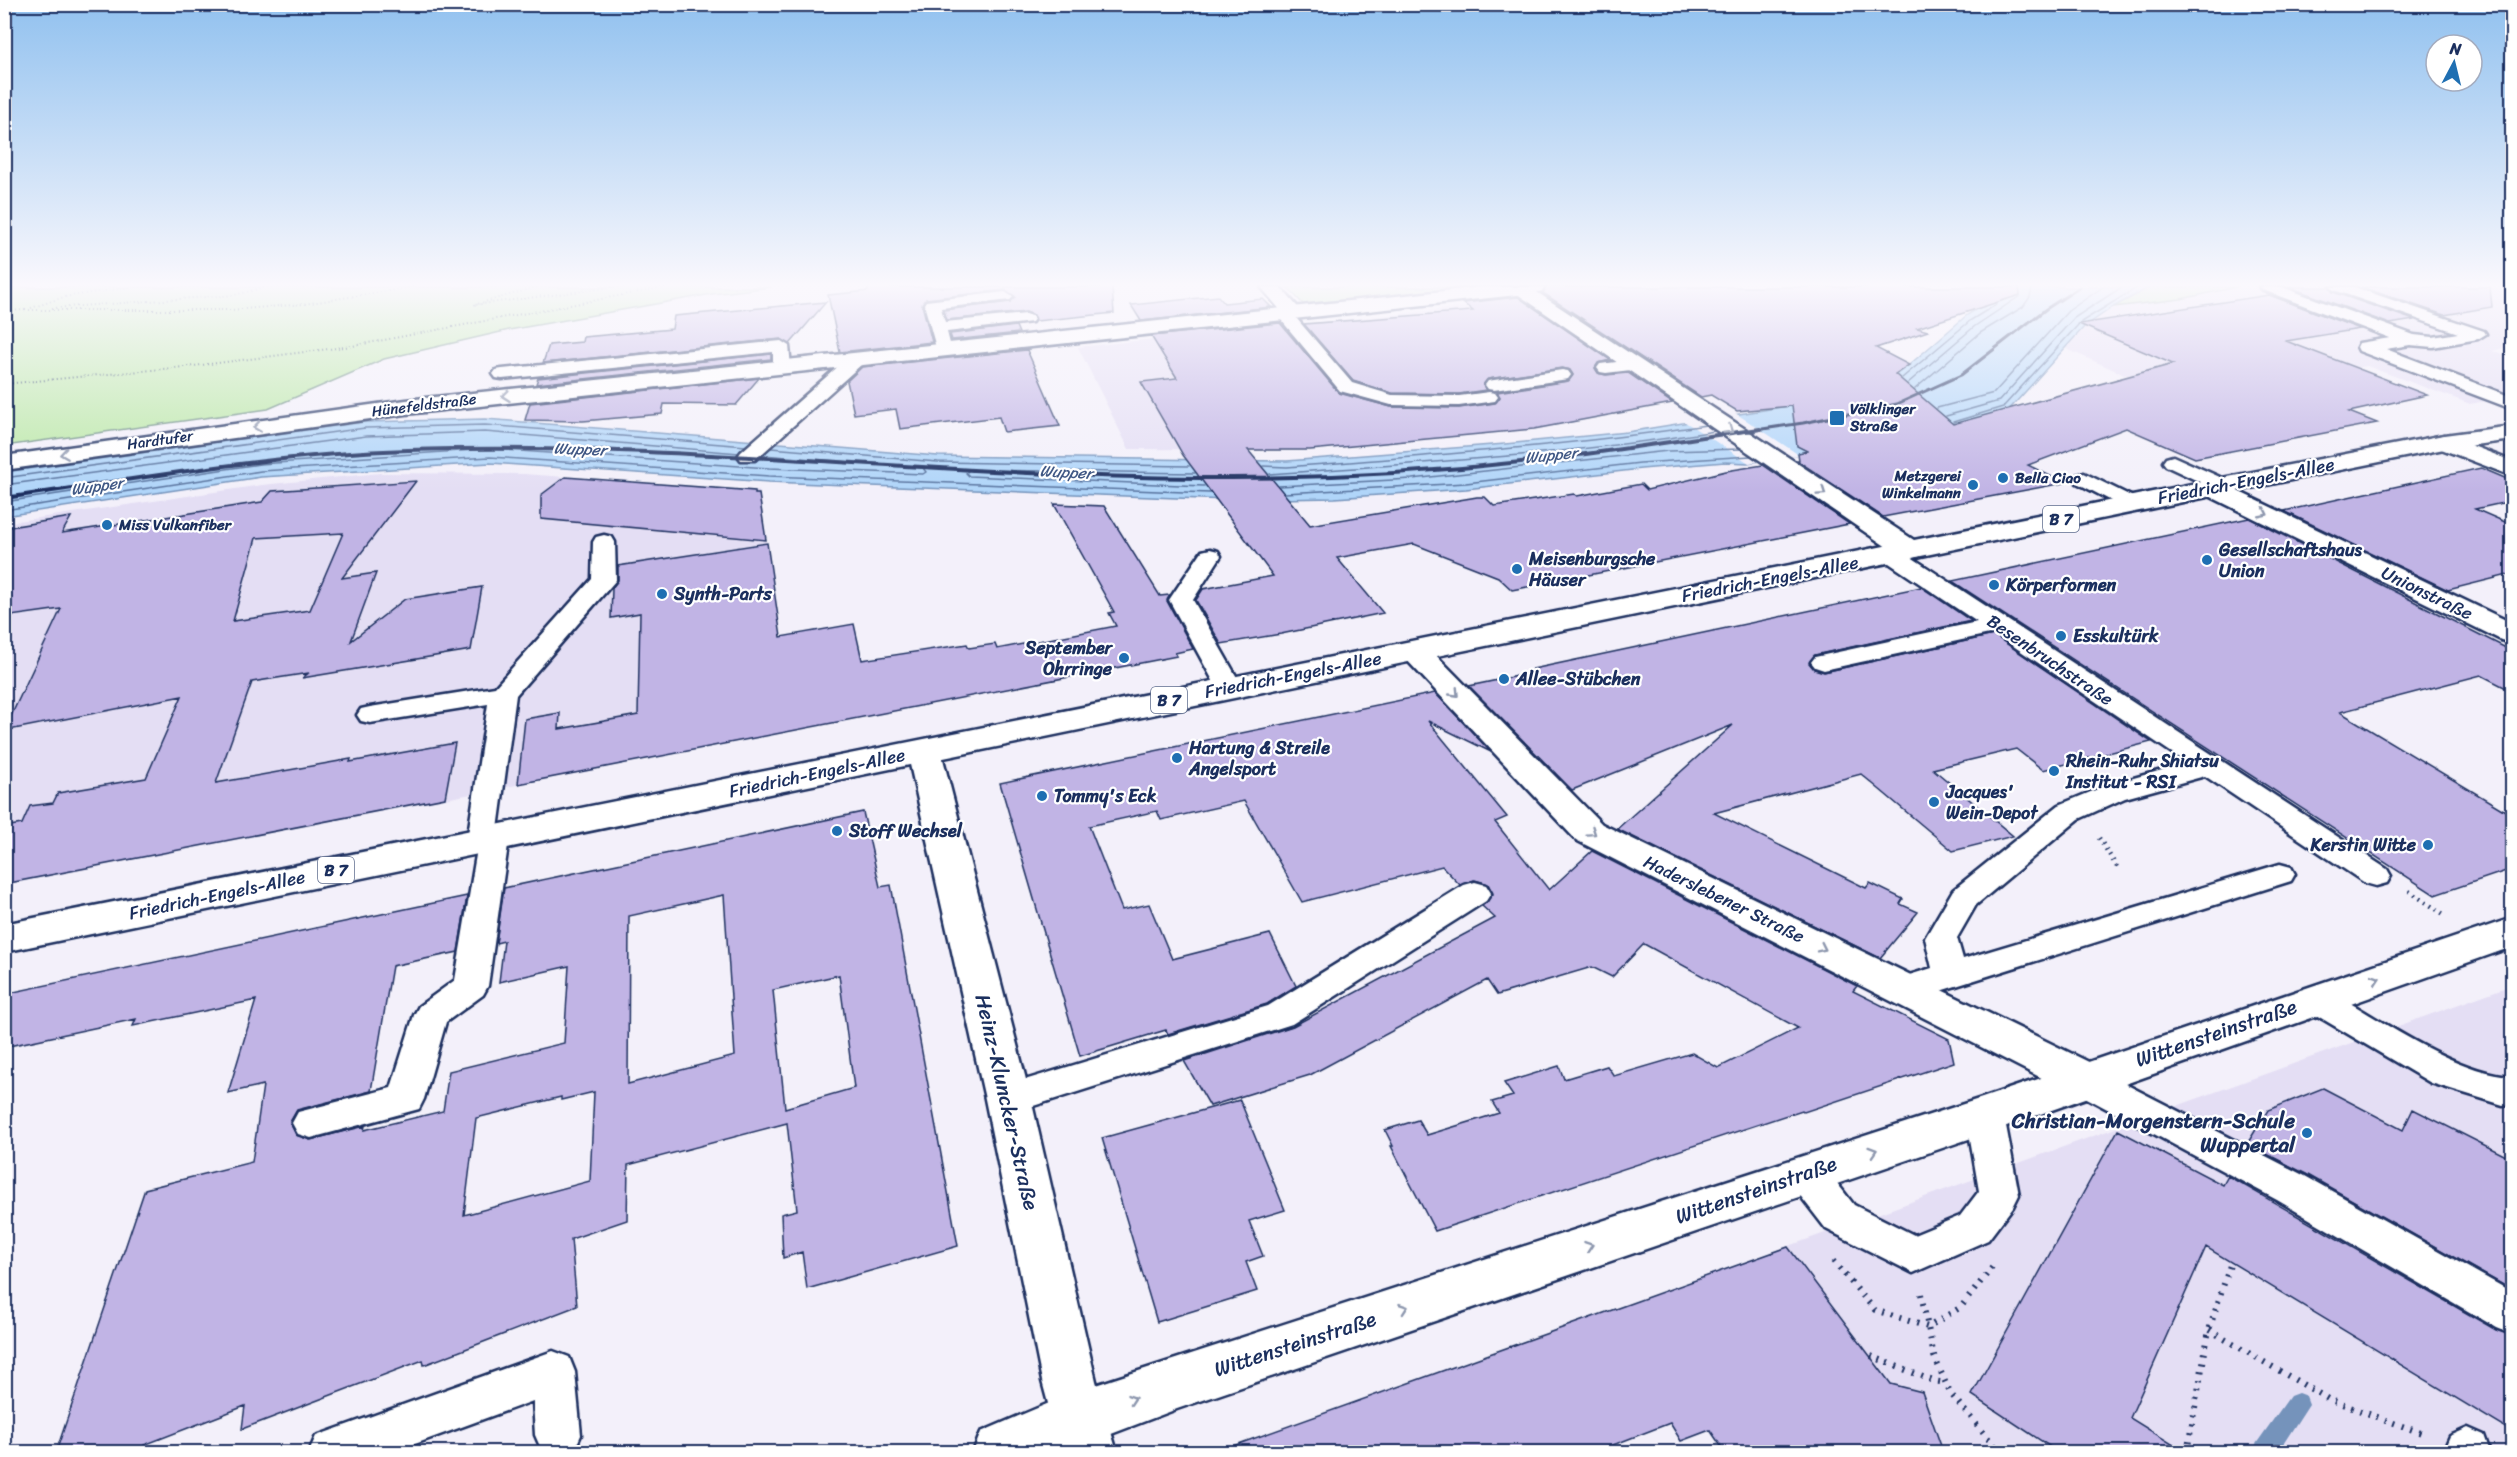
<svg xmlns="http://www.w3.org/2000/svg" width="2517" height="1457" font-family="Sriracha,sans-serif">
<style>
.built{fill:#e4def4}
.green{fill:#bae8a6;stroke:#6a8c82;stroke-width:1.5}
.water{fill:#b0d5f9;stroke:#7493bb;stroke-width:1.5}
.pier{fill:#f3f0fa}
.lines{fill:none;stroke-linecap:round;stroke-linejoin:round}
.shore{stroke:#57719c;stroke-width:1.5}
.stream{fill:#7493bb;fill-rule:evenodd}
.building{fill:#c1b4e5;stroke:#1b2f5e;stroke-width:1.5;fill-rule:evenodd}
.lane-casing{stroke:#1b2f5e;stroke-width:5}
.street-casing{stroke:#1b2f5e;stroke-width:5}
.secondary-casing{stroke:#1b2f5e;stroke-width:5}
.primary-casing{stroke:#1b2f5e;stroke-width:5}
.path-far2{stroke:#1b2f5e;stroke-width:2;stroke-dasharray:1 3;stroke-linecap:butt}
.path-far1{stroke:#1b2f5e;stroke-width:4.5;stroke-dasharray:1.5 5;stroke-linecap:butt}
.path{stroke:#1b2f5e;stroke-width:6;stroke-dasharray:2 7;stroke-linecap:butt}
.lane{fill:#fff;fill-rule:evenodd}
.street{fill:#fff;fill-rule:evenodd}
.secondary{fill:#fff;fill-rule:evenodd}
.primary{fill:#fff;fill-rule:evenodd}
.rail-far1{stroke:#1b2f5e;stroke-width:3}
.rail{stroke:#1b2f5e;stroke-width:4}
.oneway{stroke:#8d97ae}
.poi-dot{fill:#1f6fb2;stroke:#fff;stroke-width:2}
.labels{text-anchor:middle;dominant-baseline:central;stroke-width:4.5;stroke-linejoin:round;paint-order:stroke}
.far-street-label{font-size:15px;fill:#1b2f5e;stroke:#fff}
.far-poi-label{font-size:15px;font-weight:bold;fill:#1b2f5e;stroke:#fff;text-anchor:start}
.far-water-label{font-size:16px;font-style:italic;fill:#405885;stroke:#fff}
.shield{fill:#fff;stroke:#5f6d8e;stroke-width:1.5}
.shield-label{font-size:16px;font-weight:bold;fill:#1b2f5e}
.street-label{font-size:18px;fill:#1b2f5e;stroke:#fff}
.poi-label{font-size:18px;font-weight:bold;fill:#1b2f5e;stroke:#fff;text-anchor:start}
.near-street-label{font-size:21px;fill:#1b2f5e;stroke:#fff}
.near-poi-label{font-size:21px;font-weight:bold;fill:#1b2f5e;stroke:#fff;text-anchor:end}
</style>
<rect width="100%" height="100%" fill="#f3f0fa"/>
<filter id="ink" filterUnits="userSpaceOnUse"><feTurbulence type="fractalNoise" baseFrequency=".0167" numOctaves="2"/><feDisplacementMap in="SourceGraphic" scale="12" xChannelSelector="R" yChannelSelector="G"/><feConvolveMatrix kernelMatrix="1 2 1 2 8 2 1 2 1" color-interpolation-filters="sRGB"/></filter>
<g filter="url(#ink)">
<path class="built" d="M2236,287h276v59l-20,5 20,7v38l-42,8 -103,-38 -76,13 -76,35 -151,-66 20,-21 29,-20 68,-8z
M1465,307l118,81 33,26 -76,15 -231,21 -180,-1 -51,-102z
M380,473l144,1 235,17 34,240 -788,154v-362l257,-38z
M2512,985v467h-699l-121,-171z"/>
<path class="green" d="M5,287h767l-60,7 -203,36 -125,29 -116,50 -263,37z
M1287,287h184l1,1 -169,16z
M2150,287h87l-56,12 -68,8z"/>
<path class="water" d="M2013,287h137l-37,20 -29,20 -78,86 -53,15 -205,35 -23,-1 -84,7 -175,20 -131,9 -107,2 -459,-18 -279,-19 -229,14 -256,39v-44l359,-50 121,-3 453,37 349,5 218,-17 122,-12 174,-28 81,-19 27,-20 58,-50z"/>
<path class="pier" d="M1732,411l34,22 33,22 -50,8 -67,-43z"/>
<g class="lines">
<path class="shore" d="M2081,322l57,-35
M1902,378l69,-58 26,-16
M1908,383l67,-57 45,-30
M1915,389l65,-56 43,-26 7,-10 2,-10
M1937,408l57,-15 74,-82 35,-24
M1946,416l53,-15 75,-83 48,-31
M1953,422l50,-15 75,-82
M771,448l167,14 251,4
M1263,466l24,1c140,-11 280,-21 419,-42
M1195,473l-226,-3 -3,3 3,3 235,10
M1270,474c149,-11 298,-19 445,-43
M4,478l361,-50 120,-3 261,21
M4,485l362,-49 119,-4 254,21
M1279,486l133,-7 256,-28 73,-2
M1285,493l181,-10 174,-20 111,-7
M4,502l256,-38 230,-15 279,19 154,6 3,-2 -3,-4 -160,-13
M4,510l257,-39 229,-14 279,19 441,17"/>
<path class="stream" d="M2298,1393l8,3 3,8 -31,48h-25l3,-8 34,-48z"/>
</g>
<path class="building" d="M867,287h245l2,26 -78,8 -2,-6 -8,-3 -79,8 -3,-10 66,-8 5,-5 -10,-7 -79,9 -4,6 10,37 -92,10 -12,-57 40,-4z
M1546,287h473l1,8 -103,33 11,3 -52,17 33,17 -14,9 58,50 220,-60 -94,-40 190,-29 91,34 -74,12 141,54 -78,17 28,11 -182,35 -69,-30 -98,37 36,18 -181,34 -87,-57h3l-1,-7 9,-2 -10,-5 -5,-40 -55,5 -26,-16 -10,2 -158,-104z
M2289,287h40l4,5 81,28 -24,4z
M2361,287h129l2,20 -48,8z
M1218,296l6,7 39,-4 8,8 -130,14 -10,-16z
M1518,297l92,63 -12,3 -3,5 3,5 8,2 22,-2 44,30 -138,26 -224,21h-62l62,75 167,-28h8l9,9 80,-12 3,2 64,-12 6,6 79,-19 37,-6 86,59 -337,66 -14,-13 -84,-33 -77,14 46,55 -102,21 -60,10 -25,-44 7,-11 70,-13 -90,-121 -42,-73 36,-4 -26,-42 129,-13 59,70 52,14 68,1 36,-5 5,-6 -3,-5 71,-11 5,-6 -3,-5 -8,-2 -74,11 -5,6 3,5 -27,4 -67,-1 -39,-12 -49,-57 169,-13 -10,-8z
M826,302l-36,42 -9,-5 -238,24 6,-18 33,-3 1,-5 89,-8 2,-13z
M1016,326l3,7 -67,7 -2,-6z
M1027,350l33,76 -56,6 -5,-15 -99,12 -4,-20 -42,5 -7,-33 15,-14z
M771,354v5l-235,25 2,-6z
M759,378l-23,27 -72,-1 -2,10 -79,7 -58,-1 5,-17z
M2481,468l31,13v20l-37,8 37,16v49l-64,16 -164,-79z
M565,477l190,14v3h4l7,46 -225,-21v-24z
M416,481l-74,97 34,-5 -25,68 54,-42 77,-12 -11,63 -169,28 7,-5 -57,9 -36,101 135,-24 -1,3 105,-19 -10,55 -441,86v-57l18,-3 8,-18 23,-3 5,-10 88,-15 36,-82 -178,35 57,-122 -57,8v-89l67,-11 -9,16 200,-31 10,-11zM343,533l-33,77 -77,11 23,-83z
M1054,504l50,2 56,90 10,-1 -3,6 26,48 -18,4 2,3 -659,128 7,-65 35,-6 -1,16 79,-14 2,-102 -29,5 1,-30 6,-8v-14l149,-23 14,94 73,-13 8,36 105,-16 2,4 26,-4 2,5 119,-23 -7,-13 5,-1z
M2249,518l263,133v40l-31,-16 -141,37 172,103v54l-77,26 -483,-314z
M1921,587l50,34 -156,34 -6,8 5,6 10,3 170,-37 157,107 -108,28 -27,-21 -83,20 80,67 -60,15 -92,-77 -147,39 152,75 4,-5 33,16 -3,5 18,8 -38,46 -263,-129 116,-104 -161,65 -103,-104 67,-14 -3,-3z
M1435,693l56,59 -63,-31 79,96 -12,5 54,68 43,-39 265,135 -4,5 96,48 5,23 -150,50 -2,-2 -367,121 -44,-85h2l-8,-16 33,-10 9,15 72,-22 -7,-11 21,-6 -9,-13 55,-17 5,13 43,-13 7,10 78,-23 26,15 80,-40 -154,-84 -32,33 -20,-10 -95,28 -10,-15 -177,95 -100,31 -26,-45 109,-35 202,-108 -13,-12 11,-12 -5,-10 -14,-4 -14,5 -18,-19 -140,36 -58,-101 -83,19 -4,-9 -68,15 33,84 27,-6 23,55 98,-25 26,52 -29,18 -99,30 -2,-4 -86,26 -80,-273z
M863,812l17,75 11,-2 67,361 -151,43 -5,-37 -19,6 -2,-44 16,-4 -10,-87 -159,42 -1,55 -56,19 6,67 -153,59 -1,-5 -181,69 3,-23 -101,39 -1,7h-87l89,-263 107,-27 11,-77 -35,8 28,-93 -123,26 3,-7 -132,28v-53l463,-98 -9,56 -66,14 -21,125 -74,19 -7,12 6,13 14,5 55,-14 -1,4 79,-19 6,-40 115,-28 5,-77 -70,16 5,-41 -8,2 8,-55zM724,895l11,161 -107,28 1,-168zM839,975l15,113 -69,20 -12,-118zM594,1092l-4,89 -126,34 12,-97 85,-21v3z
M2323,1088l80,42 10,-21 99,50v131l-206,-116 -59,-30 21,-34z
M1240,1100l45,110 -36,11 14,35 -17,6 11,29 -100,31 -55,-184z
M2118,1130l105,55 5,-9 268,154 16,6v96l-306,-185 -76,171 55,34h-127l-86,-57z
M1788,1247l103,137 31,8 19,54 -24,6h-192l-15,-22 -29,11 -11,-18 -75,29h-364l-1,-5z"/>
<g class="lines">
<defs>
<path id="lane" d="M2260,287h22l132,48 19,2 25,-4 -124,-43 -3,-3h23l130,44 2,3 -8,5 -45,8 -23,-2 -24,4 126,48v12l-153,-58 -2,-4 2,-4 31,-5 -127,-48z
M1005,292l8,5 -3,3 -69,8 4,14 81,-8 6,2 2,3 -2,3 -85,10 5,19 -2,4h-12l-14,-51 2,-3z
M1285,310l6,2 61,71 40,12 67,1 30,-4 6,1 3,4 -3,4 -36,5 -68,-1 -51,-14 -63,-76z
M781,341l8,5 2,21 -3,4h-12l-3,-4v-15l-271,27 -6,-1 -3,-4 3,-4 6,-1z
M856,355l6,1 3,4 -3,4 -107,96h-14l-3,-4 3,-4 109,-96z
M1633,360l6,1 3,4 -3,4 -33,4 -6,-1 -3,-4 3,-4z
M1562,370l6,1 3,4 -3,4 -74,11 -6,-1 -3,-4 3,-4 6,-1z
M2173,456l58,26 3,4 -3,4 -7,2 -7,-2 -51,-24 -3,-4 3,-4z
M2084,473l55,27 4,4 -4,4 -7,2 -7,-2 -48,-25 -3,-4 3,-4z
M604,535l8,2 3,5 1,38 -100,115 -18,134 7,2 4,7 -21,148 -5,9 -37,27 -22,77 -5,10 -108,29 -13,-4 -6,-11 6,-11 93,-24 23,-73 5,-9 36,-26 22,-131 -6,-1 -4,-7 21,-137 -118,19 -9,-2 -4,-6 4,-6 9,-2 125,-20 97,-108 1,-37 3,-5z
M1891,547l8,2 488,320 4,7 -4,7 -11,3 -11,-3 -160,-107 -80,22 -46,21 -103,86 -19,33 6,21 317,-95 11,3 4,7 -4,7 -386,121 -12,-4 -5,-9 5,-9 39,-12 -7,-30 28,-48 106,-85 46,-19 82,-23 -193,-130 -170,37 -9,-3 -4,-5 4,-5 162,-35 -94,-63 -3,-5 3,-5z
M1210,549l8,2 3,5 -28,44 50,88 -4,5 -9,3 -9,-3 -4,-5 -48,-88 33,-49z
M1475,882l11,3 5,8 -5,8 -194,123 -284,90 -13,-5 -5,-10 5,-10 273,-83 196,-121z
M2316,986l12,4c50,28 128,84 184,86v28l-9,1 -72,-22 -127,-75 -5,-9 5,-9z
M2083,1065l13,4 209,107 207,116v42l-15,-6 -220,-128 -207,-111 -5,-10 5,-10z
M1985,1100l13,4 6,11 15,80 -6,12 -25,33 -75,33 -87,-44 -34,-44 -5,-12 5,-12 14,-4 14,4 34,44 60,30 46,-19 19,-25 -13,-76 6,-11z
M553,1351l16,6 6,15 6,63 -7,16h-32l-7,-16 -2,-34 -140,51h-84l7,-16z
M2468,1428l16,7 6,17h-47l7,-16z"/>
<path id="street" d="M1261,287h19l24,27 -3,4h-14z
M1507,287h22l391,257 4,6 -4,6 -10,2 -10,-2z
M2444,435l68,26v15l-76,-29 -4,-5 4,-5z
M1415,642l11,3 176,179 497,243 6,12 -6,12 -16,6 -16,-6 -491,-251 -172,-183 -4,-6 4,-6z
M924,741l12,3 5,7 90,348 65,282 21,71h-56l-19,-71 -57,-282 -78,-348 5,-7z"/>
<path id="secondary" d="M1482,287h62l-2,4 -7,2 -1129,121 -402,56v-14l402,-56z
M2212,480l9,3 291,140v20l-11,-3 -298,-147 -4,-5 4,-5z
M2512,918v29l-511,181 -824,281 -113,43h-91l8,-20 99,-42 902,-292z"/>
<path id="primary" d="M2512,426v14l-68,9 -232,47 -2208,456v-28l2208,-444 232,-45z"/>
</defs>
<use href="#lane" class="lane-casing"/>
<use href="#street" class="street-casing"/>
<use href="#secondary" class="secondary-casing"/>
<use href="#primary" class="primary-casing"/>
<path class="path-far2" d="M537,287l-63,18 139,-18
M31,308l33,-11 66,-10
M52,308l182,-13 32,-8
M25,310h205l74,-6 109,-17
M4,311l23,-1
M4,316l11,-3
M4,384l190,-18 158,-20 313,-59"/>
<path class="path-far1" d="M2099,838l18,29
M2409,891l36,24"/>
<path class="path" d="M1833,1261l42,49 53,17 33,-20 33,-42
M1921,1294l13,62 16,37 50,59
M2209,1330l119,69 96,35
M1871,1356l62,25 13,2
M2187,1452l22,-122 22,-68"/>
<use href="#lane" class="lane"/>
<use href="#street" class="street"/>
<use href="#secondary" class="secondary"/>
<use href="#primary" class="primary"/>
<path class="rail-far1" d="M1749,431l54,-8 94,-19 64,-29 85,-66 34,-22"/>
<path class="rail" d="M4,498c134,-19 269,-44 404,-48 275,-9 549,29 823,28 103,0 207,-6 309,-18 74,-9 147,-21 220,-31"/>
</g>
<defs><path id="oneway-chevron" d="M-2-3.5L2.5 0L-2 3.5" fill="none" stroke-width="1.6" stroke-linecap="round" stroke-linejoin="round" transform="scale(1.5)"/></defs>
<g class="oneway">
<use href="#oneway-chevron" transform="translate(506 396) rotate(174)"/>
<use href="#oneway-chevron" transform="translate(257 427) rotate(172)"/>
<use href="#oneway-chevron" transform="translate(1729 430) rotate(34)"/>
<use href="#oneway-chevron" transform="translate(64 454) rotate(172)"/>
<use href="#oneway-chevron" transform="translate(1822 492) rotate(34)"/>
<use href="#oneway-chevron" transform="translate(2264 513) rotate(26)"/>
<use href="#oneway-chevron" transform="translate(1455 693) rotate(46)"/>
<use href="#oneway-chevron" transform="translate(1592 832) rotate(34)"/>
<use href="#oneway-chevron" transform="translate(1822 948) rotate(26)"/>
<use href="#oneway-chevron" transform="translate(2376 979) rotate(-19)"/>
<use href="#oneway-chevron" transform="translate(1873 1151) rotate(-18)"/>
<use href="#oneway-chevron" transform="translate(1589 1246) rotate(-19)"/>
<use href="#oneway-chevron" transform="translate(1404 1308) rotate(-19)"/>
<use href="#oneway-chevron" transform="translate(1132 1399) rotate(-19)"/>
</g>
</g>
<linearGradient id="sky" x2="0" y2="1"><stop stop-color="#91c1ef"/><stop offset="0.58" stop-color="#faf8fd"/><stop offset="1" stop-color="#faf8fd" stop-opacity="0"/></linearGradient>
<rect width="2517" height="491" fill="url(#sky)"/>
<g class="poi-dot">
<rect x="1829" y="410" width="16" height="16" rx="3"/>
<circle cx="2003" cy="478" r="6"/>
<circle cx="1973" cy="485" r="6"/>
<circle cx="107" cy="525" r="6"/>
<circle cx="2207" cy="560" r="6"/>
<circle cx="1517" cy="569" r="6"/>
<circle cx="1994" cy="585" r="6"/>
<circle cx="662" cy="594" r="6"/>
<circle cx="2061" cy="636" r="6"/>
<circle cx="1124" cy="658" r="6"/>
<circle cx="1504" cy="679" r="6"/>
<circle cx="1177" cy="758" r="6"/>
<circle cx="2054" cy="771" r="6"/>
<circle cx="1042" cy="796" r="6"/>
<circle cx="1934" cy="802" r="6"/>
<circle cx="837" cy="831" r="6"/>
<circle cx="2428" cy="845" r="6"/>
<circle cx="2307" cy="1133" r="6"/>
</g>
<g class="labels">
<g class="far-street-label">
<text transform="translate(424 405) rotate(-7)">Hünefeldstraße</text>
<text transform="translate(160 440) rotate(-8)">Hardtufer</text>
</g>
<g class="far-poi-label">
<text x="1850" y="409">Völklinger<tspan x="1850" dy="17">Straße</tspan></text>
<text x="1961" y="476" text-anchor="end">Metzgerei<tspan x="1961" dy="17">Winkelmann</tspan></text>
<text x="2015" y="478">Bella Ciao</text>
<text x="119" y="525">Miss Vulkanfiber</text>
</g>
<g class="far-water-label">
<text transform="translate(580 449) rotate(2)">Wupper</text>
<text transform="translate(1551 455) rotate(-6)">Wupper</text>
<text transform="translate(1066 472) rotate(3)">Wupper</text>
<text transform="translate(97 486) rotate(-8)">Wupper</text>
</g>
<g class="shield">
<rect x="2043" y="506" width="36" height="26" rx="4.5"/>
<rect x="1151" y="687" width="36" height="26" rx="4.5"/>
<rect x="318" y="857" width="36" height="26" rx="4.5"/>
</g>
<g class="shield-label">
<text x="2061" y="519">B 7</text>
<text x="1169" y="700">B 7</text>
<text x="336" y="870">B 7</text>
</g>
<g class="street-label">
<text transform="translate(2246 481) rotate(-11)">Friedrich-Engels-Allee</text>
<text transform="translate(1770 579) rotate(-11)">Friedrich-Engels-Allee</text>
<text transform="translate(2427 593) rotate(26)">Unionstraße</text>
<text transform="translate(2050 660) rotate(34)">Besenbruchstraße</text>
<text transform="translate(1293 675) rotate(-11)">Friedrich-Engels-Allee</text>
<text transform="translate(817 773) rotate(-12)">Friedrich-Engels-Allee</text>
<text transform="translate(217 895) rotate(-12)">Friedrich-Engels-Allee</text>
<text transform="translate(1724 899) rotate(26)">Haderslebener Straße</text>
</g>
<g class="poi-label">
<text x="2219" y="550">Gesellschaftshaus<tspan x="2219" dy="21">Union</tspan></text>
<text x="1529" y="559">Meisenburgsche<tspan x="1529" dy="21">Häuser</tspan></text>
<text x="2006" y="585">Körperformen</text>
<text x="674" y="594">Synth-Parts</text>
<text x="2073" y="636">Esskultürk</text>
<text x="1112" y="648" text-anchor="end">September<tspan x="1112" dy="21">Ohrringe</tspan></text>
<text x="1516" y="679">Allee-Stübchen</text>
<text x="1189" y="748">Hartung &amp; Streile<tspan x="1189" dy="21">Angelsport</tspan></text>
<text x="2066" y="761">Rhein-Ruhr Shiatsu<tspan x="2066" dy="21">Institut - RSI</tspan></text>
<text x="1946" y="792">Jacques'<tspan x="1946" dy="21">Wein-Depot</tspan></text>
<text x="1054" y="796">Tommy's Eck</text>
<text x="849" y="831">Stoff Wechsel</text>
<text x="2416" y="845" text-anchor="end">Kerstin Witte</text>
</g>
<g class="near-street-label">
<text transform="translate(2216 1033) rotate(-19)">Wittensteinstraße</text>
<text transform="translate(1007 1102) rotate(77)">Heinz-Kluncker-Straße</text>
<text transform="translate(1756 1190) rotate(-19)">Wittensteinstraße</text>
<text transform="translate(1295 1344) rotate(-18)">Wittensteinstraße</text>
</g>
<g class="near-poi-label">
<text x="2295" y="1121">Christian-Morgenstern-Schule<tspan x="2295" dy="24">Wuppertal</tspan></text>
</g>
</g>
<rect width="2517" height="1457" fill="none" stroke="#fff" stroke-width="24"/>
<rect x="12" y="12" width="2493" height="1433" fill="none" stroke="#1b2f5e" stroke-width="2" filter="url(#ink)"/>
<g transform="translate(2454 63) rotate(7)"><circle r="28" fill="#ffffff" stroke="#a4acbf" stroke-width="1.5"/>
<path d="M0-4.5L10 22L0 15L-10 22Z" fill="#1f6fb2"/>
<text y="-9" font-size="16" font-weight="bold" text-anchor="middle" fill="#1b2f5e">N</text>
</g>
</svg>
